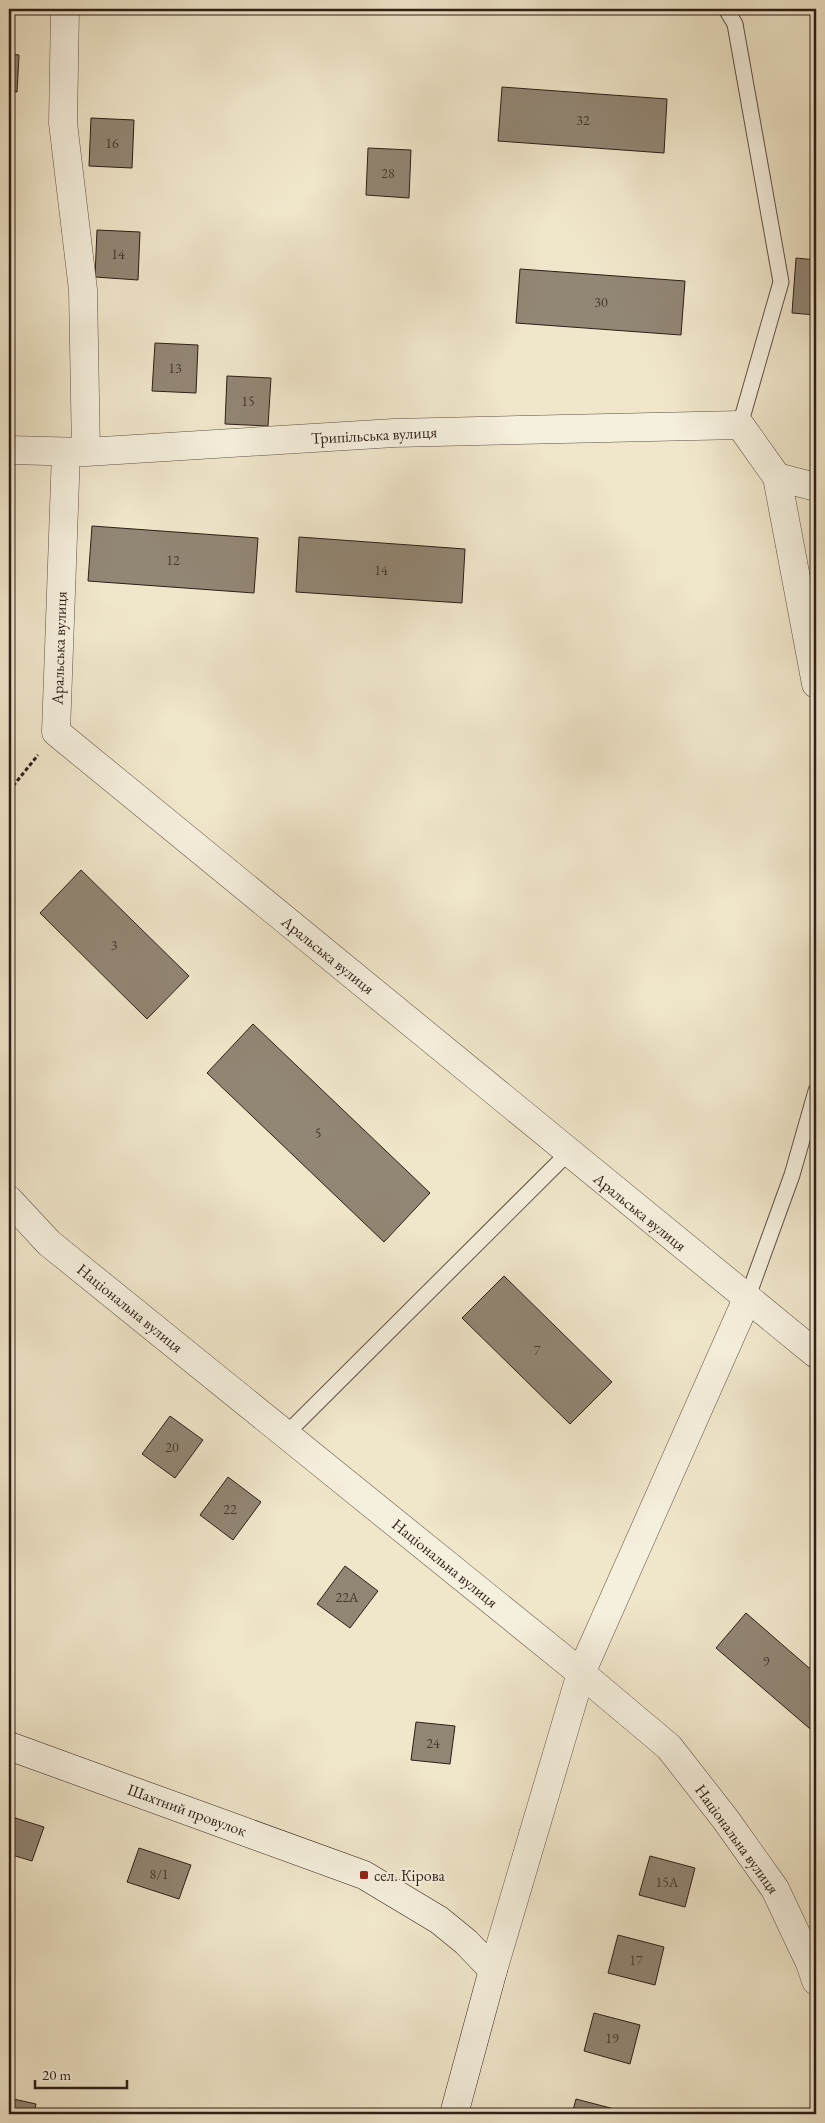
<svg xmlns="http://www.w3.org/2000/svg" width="825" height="2123" font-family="'EB Garamond',serif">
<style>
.building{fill:#928674;stroke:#2d1e17}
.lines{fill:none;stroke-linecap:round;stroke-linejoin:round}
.lane-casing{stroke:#5e5044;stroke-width:17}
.street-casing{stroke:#5e5044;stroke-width:29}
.secondary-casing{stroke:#2d1e17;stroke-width:29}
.path{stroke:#2d1e17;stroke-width:3;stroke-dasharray:4 2.5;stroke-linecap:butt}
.lane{stroke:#f5efdd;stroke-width:15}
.street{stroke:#f5efdd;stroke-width:28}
.secondary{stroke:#f5efdd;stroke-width:28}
.poi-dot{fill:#8f2418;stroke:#f5efdd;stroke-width:2}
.labels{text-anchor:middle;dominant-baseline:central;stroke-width:4;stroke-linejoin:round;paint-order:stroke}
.number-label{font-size:14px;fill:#46382e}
.street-label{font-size:16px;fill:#2d1e17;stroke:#f5efdd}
.poi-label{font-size:16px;fill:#2d1e17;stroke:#f5efdd;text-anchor:start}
</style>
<rect width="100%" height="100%" fill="#f0e6ca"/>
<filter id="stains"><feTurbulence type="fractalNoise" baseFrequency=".004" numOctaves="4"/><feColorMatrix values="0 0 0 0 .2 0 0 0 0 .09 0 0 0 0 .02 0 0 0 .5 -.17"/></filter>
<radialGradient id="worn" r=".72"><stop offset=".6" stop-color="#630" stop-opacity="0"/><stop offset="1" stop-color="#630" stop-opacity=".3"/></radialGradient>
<path class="building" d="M9,54l10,1 -2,37 -8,-1z
M502,87l165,12 -3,54 -166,-12z
M91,118l43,2 -2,48 -43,-2z
M368,148l43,2 -2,48 -43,-3z
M97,230l43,2 -2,48 -43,-3z
M796,258l20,2v55l-24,-2z
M520,269l165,12 -4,54 -165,-12z
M155,343l43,2 -2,48 -44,-2z
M227,376l44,2 -3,48 -43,-2z
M92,526l166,12 -4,55 -166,-12z
M299,537l166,12 -3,54 -166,-11z
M81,870l108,106 -42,43 -107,-106z
M253,1024l177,169 -46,49 -177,-169z
M504,1276l108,106 -42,42 -108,-106z
M170,1416l33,24 -28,38 -33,-24z
M228,1477l33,25 -28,38 -33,-25z
M345,1566l33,25 -28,37 -33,-24z
M746,1613l70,61v60l-100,-86z
M416,1722l39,4 -5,38 -39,-4z
M9,1816l35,11 -12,34 -23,-7z
M139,1848l52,17 -12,34 -52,-17z
M650,1856l45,12 -10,39 -46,-12z
M618,1935l46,12 -9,38 -47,-12z
M594,2013l46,12 -10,39 -46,-13z
M9,2098l27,6 -2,10h-25z
M576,2099l46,12 -1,3h-49z"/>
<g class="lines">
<defs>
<path id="lane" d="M726,9l9,15 46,258 -41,143
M747,1299l45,-124 24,-84
M286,1434l282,-281"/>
<path id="street" d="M65,9l-2,114 20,167 3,162
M9,450l77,2 308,-19 346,-8 37,52 39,207
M66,452l-10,280 760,622
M777,477l39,10
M9,1200l40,43 532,430 88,74 57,73 49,69 35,74 6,18
M493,1970l88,-297 166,-374"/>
<path id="secondary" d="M9,1746l355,129 75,45 27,22 27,28 -39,144"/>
</defs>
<use href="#lane" class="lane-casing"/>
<use href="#street" class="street-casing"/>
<use href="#secondary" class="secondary-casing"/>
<path class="path" d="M9,791l29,-36"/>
<use href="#lane" class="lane"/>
<use href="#street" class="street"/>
<use href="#secondary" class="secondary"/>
</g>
<rect class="poi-dot" x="359" y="1870" width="10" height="10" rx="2.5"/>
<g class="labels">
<g class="number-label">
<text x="583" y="120">32</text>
<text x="112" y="143">16</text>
<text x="388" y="173">28</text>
<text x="118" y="254">14</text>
<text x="601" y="302">30</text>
<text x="175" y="368">13</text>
<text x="248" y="401">15</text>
<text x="173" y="560">12</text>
<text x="381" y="570">14</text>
<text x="114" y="945">3</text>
<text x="318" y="1133">5</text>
<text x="537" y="1350">7</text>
<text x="172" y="1447">20</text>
<text x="230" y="1509">22</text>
<text x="347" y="1597">22А</text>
<text x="766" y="1661">9</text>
<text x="433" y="1743">24</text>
<text x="159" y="1874">8/1</text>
<text x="667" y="1882">15А</text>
<text x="636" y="1960">17</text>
<text x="612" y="2038">19</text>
</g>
<g class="street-label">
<text transform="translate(374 435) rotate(-3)">Трипільська вулиця</text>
<text transform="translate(59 648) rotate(-88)">Аральська вулиця</text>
<text transform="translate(328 955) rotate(39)">Аральська вулиця</text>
<text transform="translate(640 1212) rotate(39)">Аральська вулиця</text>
<text transform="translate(130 1308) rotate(39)">Національна вулиця</text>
<text transform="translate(445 1563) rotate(39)">Національна вулиця</text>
<text transform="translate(187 1810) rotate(20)">Шахтний провулок</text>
<text transform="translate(737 1839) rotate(54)">Національна вулиця</text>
</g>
<g class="poi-label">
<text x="374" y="1875">сел. Кірова</text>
</g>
</g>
<rect width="825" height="2123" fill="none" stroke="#f0e6ca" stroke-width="30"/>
<rect x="10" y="10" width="805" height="2103" fill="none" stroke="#2d1e17" stroke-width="2.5"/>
<rect x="15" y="15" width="795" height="2093" fill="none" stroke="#2d1e17"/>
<path d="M35 2080v8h92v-8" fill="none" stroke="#2d1e17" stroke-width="2.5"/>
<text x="42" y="2080" font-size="15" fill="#2d1e17" stroke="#f5efdd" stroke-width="4" paint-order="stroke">20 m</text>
<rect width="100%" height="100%" filter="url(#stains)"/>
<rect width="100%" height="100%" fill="url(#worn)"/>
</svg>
